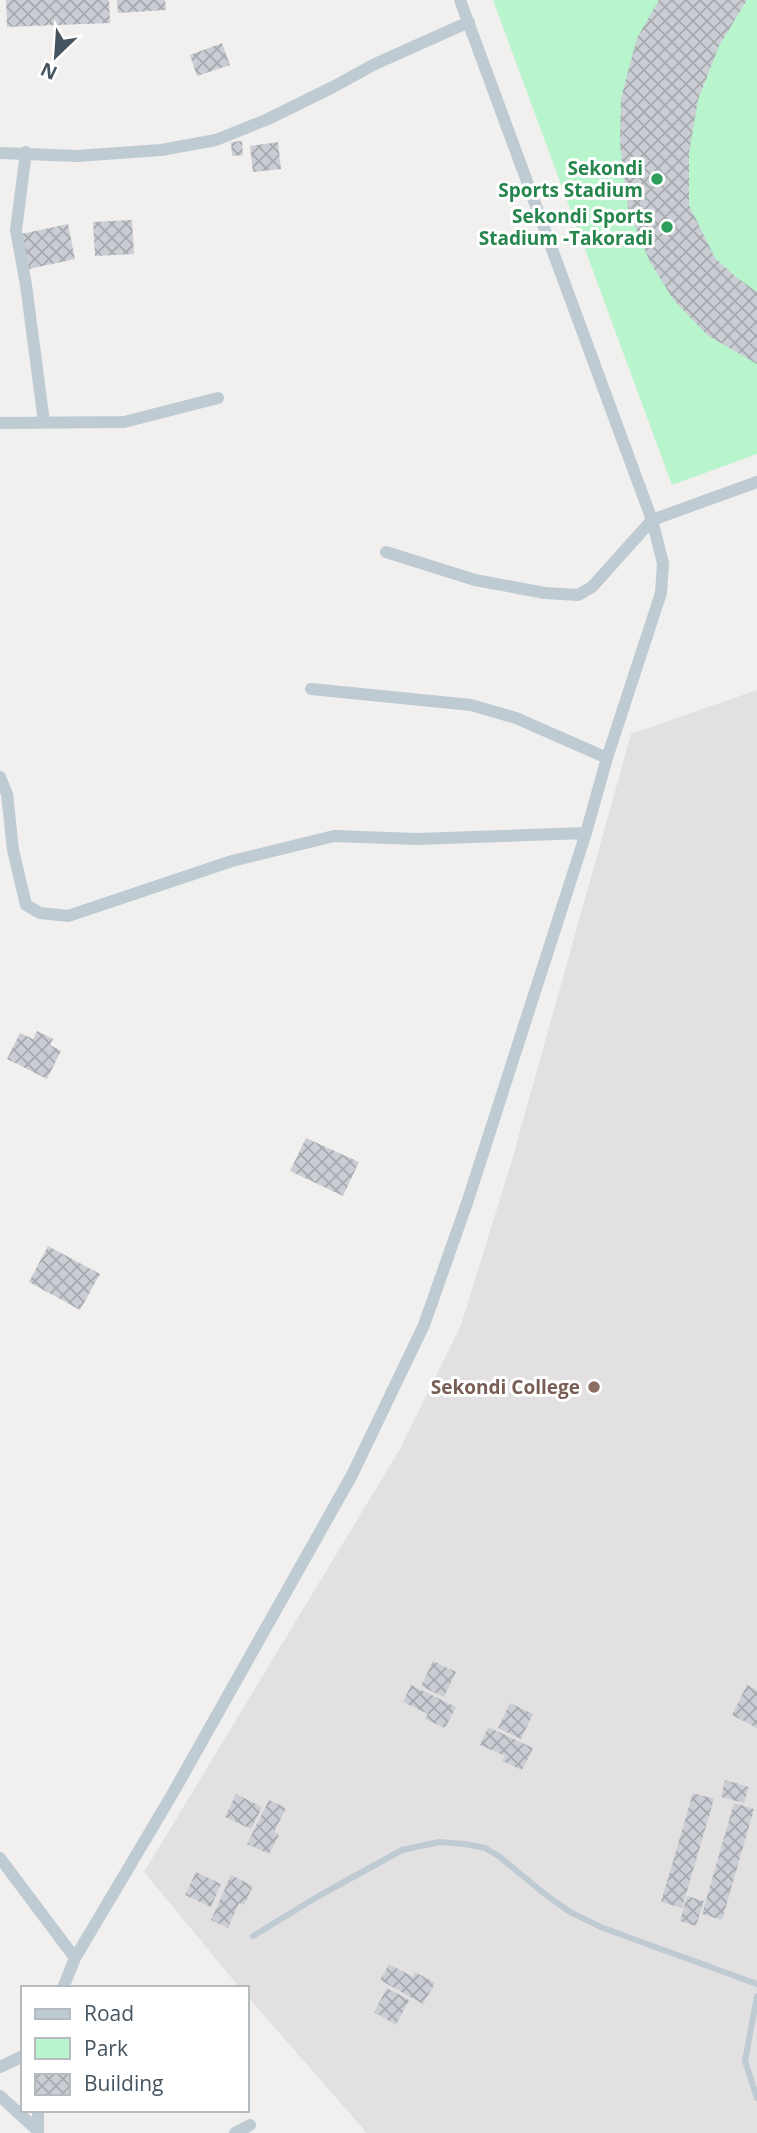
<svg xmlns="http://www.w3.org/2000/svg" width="757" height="2133" font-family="'Open Sans',sans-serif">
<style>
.education{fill:#e3e0e1}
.green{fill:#b8f4cc}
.building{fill:url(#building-cross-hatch)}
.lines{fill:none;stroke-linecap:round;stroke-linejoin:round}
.lane{stroke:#becbd3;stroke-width:6}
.street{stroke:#becbd3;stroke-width:12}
.leisure-dot{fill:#2e9e5b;stroke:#fff;stroke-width:2.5}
.education-dot{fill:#8d6e63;stroke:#fff;stroke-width:2.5}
.labels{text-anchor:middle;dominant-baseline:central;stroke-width:6;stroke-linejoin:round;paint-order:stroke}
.leisure-label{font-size:19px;font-weight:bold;fill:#27864d;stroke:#fff;text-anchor:end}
.education-label{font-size:19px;font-weight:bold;fill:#785e54;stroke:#fff;text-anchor:end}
</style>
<defs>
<pattern id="building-cross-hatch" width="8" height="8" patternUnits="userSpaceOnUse" patternTransform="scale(1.75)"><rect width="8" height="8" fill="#caced4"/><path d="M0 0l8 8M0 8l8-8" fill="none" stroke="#a6aaaf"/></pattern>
</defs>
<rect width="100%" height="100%" fill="#f2efef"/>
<path class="education" d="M757,690v1443h-390l-120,-137v-8h-7l-96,-116 256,-423 61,-124 51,-165 119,-426z"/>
<path class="green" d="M493,0h264v454l-85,31z"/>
<path class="building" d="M6,0h103l1,23 -103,4z
M117,0h48l1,10 -48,3z
M659,0h88l-28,46 -21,54 -9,53v52l26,53 21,19 21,15v72l-50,-29 -34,-36 -23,-37 -22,-53 -8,-65 1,-46 16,-60z
M222,43l8,22 -33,11 -7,-21z
M242,141l1,14 -11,1 -1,-14z
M278,142l3,27 -28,3 -3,-26z
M132,220l2,34 -39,2 -2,-34z
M68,224l7,35 -46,10 -8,-35z
M37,1031l16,8 -3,6 11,6 -14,28 -40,-20 13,-26 13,6z
M306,1138l53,24 -16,34 -53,-25z
M48,1246l52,28 -20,36 -51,-28z
M433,1661l23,11 -12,25 -23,-11z
M411,1685l45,22 -11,21 -20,-9 3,-5 -25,-12z
M747,1685l10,5v38l-25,-13z
M510,1703l23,11 -12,25 -23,-11z
M488,1727l45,21 -11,22 -20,-9 3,-5 -25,-11z
M725,1780l24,7 -5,16 -23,-6z
M693,1793l21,6 -32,109 -21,-6z
M236,1794l26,13 -11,22 -26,-12z
M269,1800l17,8 -12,24 5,3 -10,19 -22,-10z
M734,1803l20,6 -32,111 -20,-6z
M196,1872l25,12 -10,23 -26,-12z
M231,1875l22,11 -9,19 -5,-2 -11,25 -17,-8z
M687,1896l17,5 -8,25 -16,-5z
M389,1964l24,13 2,-5 20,11 -12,21 -43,-24z
M387,1988l22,12 -13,25 -22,-13z"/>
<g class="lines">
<path class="lane" d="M253,1936l64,-39 85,-47 37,-8 26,2 20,4 15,9 46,38 24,17 33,16 154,56
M757,1996l-12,65 12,37"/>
<path class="street" d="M26,152l-10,78 10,55 18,137
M0,153l77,3 84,-6 55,-10 52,-21 65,-32 42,-23 94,-42
M0,423l124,-1 94,-24
M386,552l89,28 70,13 33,2 14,-8 60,-67 105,-38
M311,689l160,16 45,13 91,40
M0,777l7,17 6,56 13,55 14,8 28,3 164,-55 102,-25 84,3 168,-6
M0,1858l75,100
M63,1988l12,-30 98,-165 179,-318 72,-150 43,-122 119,-370 21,-75 54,-165 2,-30 -11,-43 -192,-520
M0,2067l23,-11
M0,2096l37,34
M38,2110v23
M235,2133l15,-8"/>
</g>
<g class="leisure-dot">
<circle cx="657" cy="179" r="7"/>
<circle cx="667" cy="227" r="7"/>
</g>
<circle class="education-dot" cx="594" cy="1387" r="7"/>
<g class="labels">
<g class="leisure-label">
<text x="643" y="168">Sekondi<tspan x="643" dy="22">Sports Stadium</tspan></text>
<text x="653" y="216">Sekondi Sports<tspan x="653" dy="22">Stadium -Takoradi</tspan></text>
</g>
<g class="education-label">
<text x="580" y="1387">Sekondi College</text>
</g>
</g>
<rect x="21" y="1986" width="228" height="126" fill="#ffffff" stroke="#b5bbbf" stroke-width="2"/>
<rect x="35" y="2009" width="35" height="10" fill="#becbd3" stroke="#b5bbbf" stroke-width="2"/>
<text x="84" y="2021" font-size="21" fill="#45545f">Road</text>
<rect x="35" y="2038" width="35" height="21" fill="#b8f4cc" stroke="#b5bbbf" stroke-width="2"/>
<text x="84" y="2056" font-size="21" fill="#45545f">Park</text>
<rect x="35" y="2074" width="35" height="21" fill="url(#building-cross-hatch)" stroke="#b5bbbf" stroke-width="2"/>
<text x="84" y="2091" font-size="21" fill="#45545f">Building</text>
<g transform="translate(56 56) rotate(205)" stroke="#ffffff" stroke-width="5" paint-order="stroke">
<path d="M0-5L12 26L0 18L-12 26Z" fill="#45545f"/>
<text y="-10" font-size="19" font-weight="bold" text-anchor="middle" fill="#45545f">N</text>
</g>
</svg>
